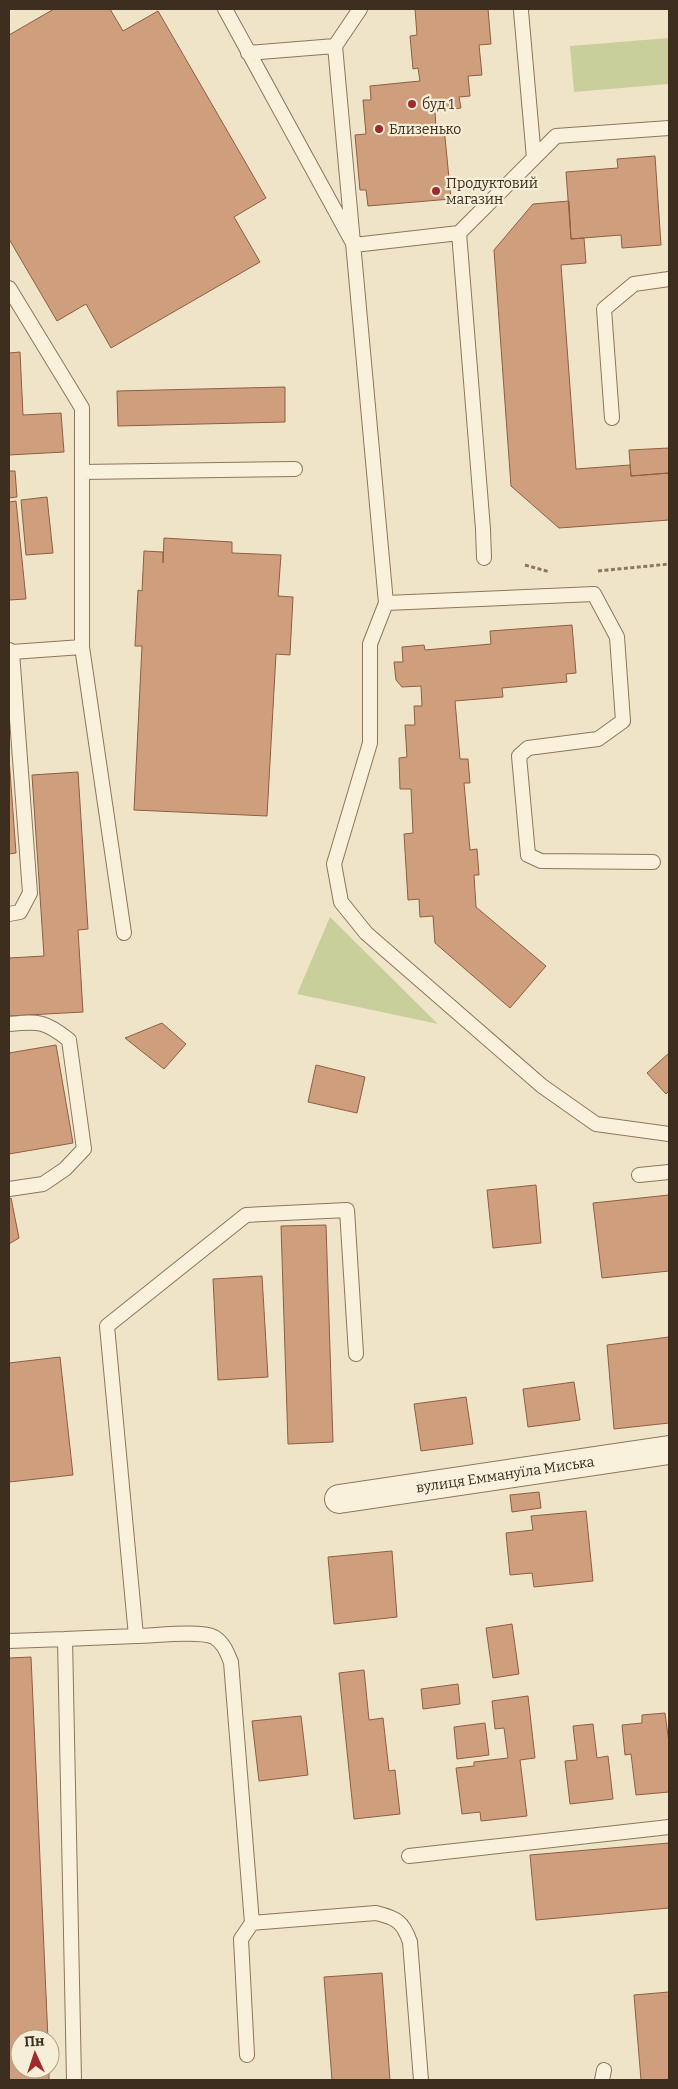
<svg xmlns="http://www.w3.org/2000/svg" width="678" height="2089" font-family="Bitter,serif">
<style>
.green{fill:#c9cf9b}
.building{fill:#cf9f7d;stroke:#8d5f41}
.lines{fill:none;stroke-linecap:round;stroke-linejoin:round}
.service-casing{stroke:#8d765c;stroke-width:16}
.minor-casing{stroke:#8d765c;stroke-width:30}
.path{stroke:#8d765c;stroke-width:3;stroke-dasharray:4 2.5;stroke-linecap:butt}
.service{stroke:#faf1dc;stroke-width:14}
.minor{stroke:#faf1dc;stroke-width:28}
.poi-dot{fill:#9e2a2b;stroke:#f7eed8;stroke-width:2}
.labels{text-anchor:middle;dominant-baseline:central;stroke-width:4.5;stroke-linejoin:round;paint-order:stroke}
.poi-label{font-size:14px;fill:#3d2e20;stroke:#f7eed8;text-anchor:start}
.street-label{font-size:14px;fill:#3d2e20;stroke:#f7eed8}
</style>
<rect width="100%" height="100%" fill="#f0e4c8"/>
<path class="green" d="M669,38v46l-95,8 -4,-46z
M330,917l108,107 -141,-30z"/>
<path class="building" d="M54,9h56l13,22 35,-20 108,187 -32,19 26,45 -149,86 -25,-44 -29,17 -48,-82v-204z
M415,9h73l3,35 -12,1 3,30 -14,1 2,20 -11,1 2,11 -26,3 1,17 8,-1 7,72 -83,7 -2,-16h-6l-5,-55 11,-1 -3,-34h8l-1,-14 50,-5 -2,-13 -5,1 -3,-33 7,-1z
M655,156l6,89 -39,3 -1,-13 -50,4 -5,-67 52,-4 -1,-9z
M569,201l2,38 13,-1 2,25 -25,2 15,204 54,-4 1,11 38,-3v47l-110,8 -48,-42 -17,-236 39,-46z
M20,352l3,63 38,-2 3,39 -55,3v-102z
M285,387v35l-167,4 -1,-35z
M669,448v25l-38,3 -2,-26z
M9,471h6l2,26 -8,1z
M47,497l6,56 -27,2 -5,-55z
M16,501l10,98 -17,1v-98z
M164,538l68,4v11l49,2 -3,41 15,1 -3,58 -14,-1 -9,162 -133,-6 8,-164h-7l3,-56 4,1 2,-40 19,1v11z
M572,625l4,48 -10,1 1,8 -65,6 1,9 -48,4 5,58h8l2,24h-6l6,67 7,-1 2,26h-5l2,32 70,59 -36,42 -75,-65 -2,-27 -13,1 -1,-18 -11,1 -4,-66 9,-1 -2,-44h-11l-1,-31 8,-1 -2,-32h10l-1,-19h8l-1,-20 -19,1 -6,-7 -2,-18h9l-1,-15 22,-2 1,5 66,-6 -1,-13z
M9,758l7,95 -7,1z
M78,772l10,157 -10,1 5,82 -74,4v-58l35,-2 -12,-181z
M162,1023l24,21 -22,25 -39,-31z
M56,1045l17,98 -64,11v-101z
M669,1053v38l-3,3 -19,-21z
M316,1065l49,12 -8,36 -49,-11z
M536,1185l5,58 -48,5 -6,-58z
M669,1195v76l-67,7 -9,-75z
M11,1198l8,40 -10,6v-45z
M326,1225l7,217 -45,2 -7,-218z
M262,1276l6,101 -50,3 -5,-101z
M669,1337v86l-55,6 -7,-84z
M60,1357l13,118 -64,7v-119z
M574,1382l6,38 -52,7 -5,-38z
M466,1397l7,47 -52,7 -7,-47z
M539,1492l2,16 -29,4 -2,-17z
M586,1511l7,70 -59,6 -2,-14 -22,2 -4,-42 27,-3 -2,-14z
M392,1551l5,66 -63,7 -6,-67z
M512,1624l7,50 -26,4 -7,-50z
M31,1657l17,382h-28v30h29v11h-40v-422z
M364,1670l5,50 14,-2 6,53 6,-1 5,44 -46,5 -15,-146z
M458,1684l2,20 -37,5 -2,-20z
M528,1696l7,62 -15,2 7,56 -46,5 -1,-9 -18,2 -6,-46 18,-2v-4l34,-4 -4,-30 -9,1 -3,-28z
M665,1713l4,30v49l-33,3 -5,-41 -6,1 -3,-30 20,-2v-8z
M301,1716l7,59 -49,6 -7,-60z
M485,1723l4,32 -32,4 -3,-32z
M593,1724l4,34 11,-2 5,43 -43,5 -5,-43 12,-1 -4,-34z
M669,1843v65l-133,12 -6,-65z
M382,1973l8,107h-58l-8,-103z
M669,1992v88h-28l-7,-85z"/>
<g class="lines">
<defs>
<path id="service" d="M225,9l129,236 105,-12
M521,11l13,147
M335,46l51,557 -16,41v99l-36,121 7,38 25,31 176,153 54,38 73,10
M248,53l87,-7 25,-37
M9,288l73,120v239l42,286
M612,418l-8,-109 30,-25 35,-5
M82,472l213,-3
M484,558l-1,-29 -24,-296 97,-97 113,-8
M386,603l208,-9 23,43 6,84 -25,18 -70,9 -9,8 9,99 13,6 112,1
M9,650l3,2 18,241 -10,19 -11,2
M12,652l70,-5
M9,1024c30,-3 36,-3 60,16l15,109 -19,20 -22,15 -34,5
M639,1175l30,-3
M136,1636c18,0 63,-6 78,1 10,6 13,16 17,25l21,261 124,-10c21,5 27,9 34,29l11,138
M9,1641l56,-2
M409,1856l260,-29
M247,2055l-6,-116 11,-16
M74,2080l-9,-441 71,-3 -29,-310 139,-111 101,-5 9,144
M602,2080l2,-10"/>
<g id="minor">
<path id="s1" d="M339,1499l330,-49"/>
</g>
</defs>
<use href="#service" class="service-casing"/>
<use href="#minor" class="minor-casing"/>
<path class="path" d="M525,565l25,7
M598,571l71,-7"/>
<use href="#service" class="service"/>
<use href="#minor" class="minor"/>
</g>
<g class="poi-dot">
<circle cx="412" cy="104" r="5"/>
<circle cx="379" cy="129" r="5"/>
<circle cx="436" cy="191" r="5"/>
</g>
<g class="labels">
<g class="poi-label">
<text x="422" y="104">буд 1</text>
<text x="389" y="129">Близенько</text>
<text x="446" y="183">Продуктовий<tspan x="446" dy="16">магазин</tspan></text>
</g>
<g class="street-label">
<text stroke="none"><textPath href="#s1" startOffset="168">вулиця Еммануїла Миська</textPath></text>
</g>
</g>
<rect width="678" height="2089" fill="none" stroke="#3d2e20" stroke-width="20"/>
<g transform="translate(35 2054) rotate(357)"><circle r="24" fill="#f7eed8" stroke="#ada18e"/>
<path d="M0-4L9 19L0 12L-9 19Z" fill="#9e2a2b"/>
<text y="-8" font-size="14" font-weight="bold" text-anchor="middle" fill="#3d2e20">Пн</text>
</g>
</svg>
